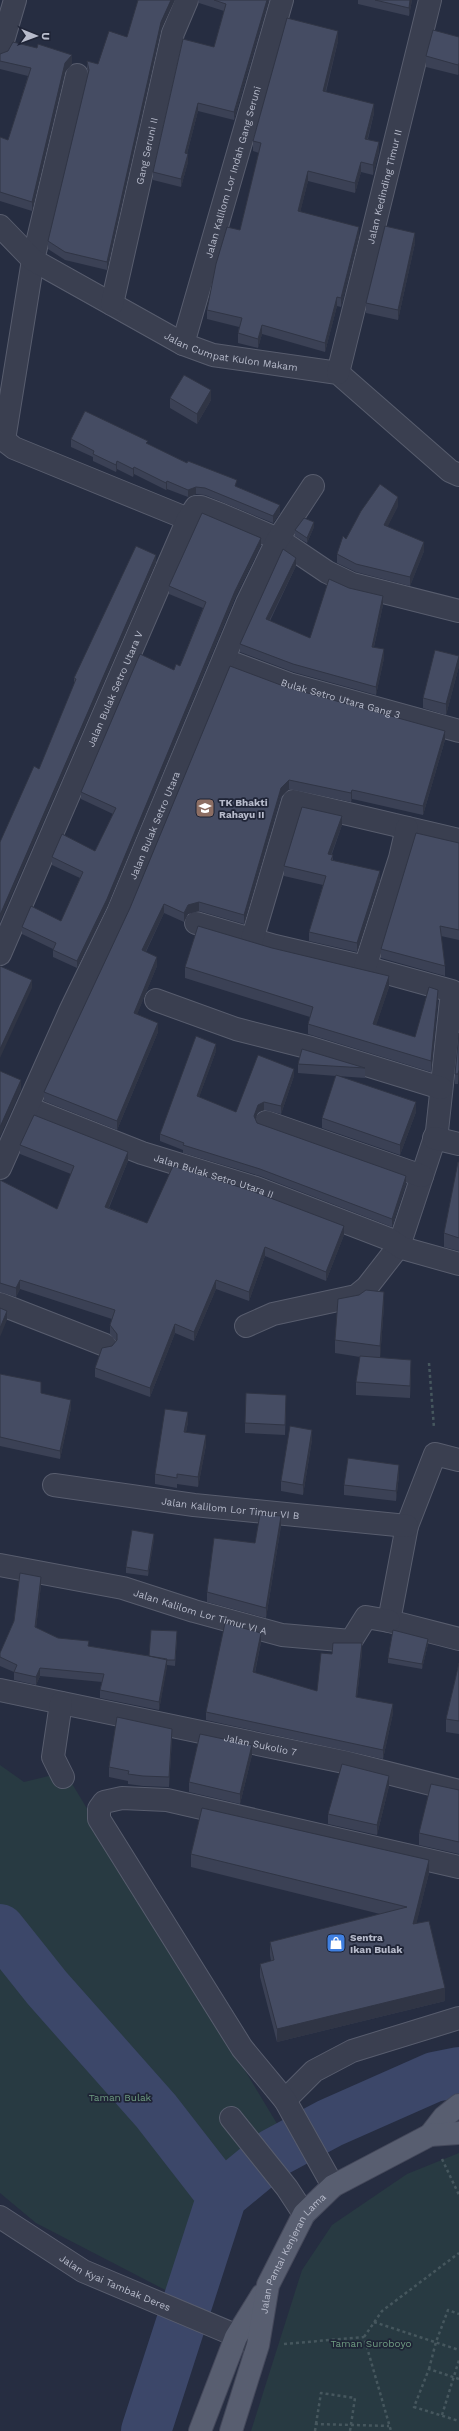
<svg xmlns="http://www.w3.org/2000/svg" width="459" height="2431" font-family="'Work Sans',sans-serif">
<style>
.green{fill:#283a42}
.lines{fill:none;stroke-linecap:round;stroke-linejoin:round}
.river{stroke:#3c4769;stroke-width:50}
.minor-casing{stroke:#585d6e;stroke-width:24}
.major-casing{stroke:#44485a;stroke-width:24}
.path{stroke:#46575e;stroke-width:2.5;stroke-dasharray:3 3;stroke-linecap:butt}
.minor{stroke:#3a3f50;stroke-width:22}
.major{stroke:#585e70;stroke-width:22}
.wall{fill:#3b4155}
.shaded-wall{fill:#303545}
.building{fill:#454c63;stroke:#303545}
.labels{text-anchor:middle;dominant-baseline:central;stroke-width:3.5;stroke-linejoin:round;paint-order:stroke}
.street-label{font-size:10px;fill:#b7bbcb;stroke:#1f2436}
.poi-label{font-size:10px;font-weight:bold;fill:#b7bbcb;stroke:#1f2436;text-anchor:start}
.park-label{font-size:10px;fill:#6e9b81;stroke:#1f2436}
</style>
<rect width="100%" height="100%" fill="#262d41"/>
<path class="green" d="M0,1765l24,17 41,-10 214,355 -76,60 -30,107 -137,-71 -36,-30z
M459,2153v278h-208l51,-161 30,-45 75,-51z"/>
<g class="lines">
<path class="river" d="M0,1929l47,59 109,123 66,85
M146,2431l76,-235 52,-43 56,-30 104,-46 25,-5"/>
<defs>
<g id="minor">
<path d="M0,51l15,-51"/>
<path d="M77,75l-44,185 -29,180 10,8 174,71"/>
<path id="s1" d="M0,226l33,34 150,84 30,11 125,18 112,98 9,4"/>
<path id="s2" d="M112,304l61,-271 14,-33"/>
<path id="s3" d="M183,344l99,-344"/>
<path id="s4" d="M338,373l92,-373"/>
<path id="s5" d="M225,660l64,24 170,47"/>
<path d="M196,923l79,23 90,21 87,24 -15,140 -38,115 -32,41 -11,9 -83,18 -27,12"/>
<path d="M252,940l41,-139 166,39"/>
<path id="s6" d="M0,954l188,-435 8,-12h5l21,8 56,24 49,33 25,12 107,27"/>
<path d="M365,967l35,-109 7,-30"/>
<path d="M156,1000l80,29 75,19 130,40"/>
<path id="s7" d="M28,1108l114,45 114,35 133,51 13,9 57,16"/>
<path d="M266,1122l156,54"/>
<path d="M434,1138l25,6"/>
<path id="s8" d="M0,1168l71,-159 47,-97 129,-309 31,-64 35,-53"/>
<path d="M0,1304l105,41"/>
<path d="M459,1460l-24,-6 -28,72 -18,95 70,18"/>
<path id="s9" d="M54,1485l140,20 213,21"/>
<path id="s10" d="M0,1565l123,23 71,23 88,24 69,6 15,-24 23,4"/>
<path id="s11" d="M0,1690l344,72 115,29"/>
<path d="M61,1703l-8,54 10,20"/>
<path d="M285,2100l29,-29 38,-20 107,-33"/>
<path d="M231,2118l56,70 17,26"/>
<path d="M333,2186l-48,-86 -43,-52 -143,-229v-10l5,-7 18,-4 45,2 292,67"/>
<path id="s12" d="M0,2217l83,54 171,72"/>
</g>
<g id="major">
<path d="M430,2135l14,-18 15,-12"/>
<path d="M200,2431l36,-94 26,-42"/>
<path id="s13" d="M231,2431l27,-86 10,-60 36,-71 29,-28 97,-51 29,-2"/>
</g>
</defs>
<use href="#minor" class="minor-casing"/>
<use href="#major" class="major-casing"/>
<path class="path" d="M429,1363l5,65
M442,2159l17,36
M374,2322l85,28
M364,2337l18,-26 77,-58
M284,2344l80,-7 27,94
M429,2369l7,-27 12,-32 11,4
M459,2379l-30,-10 -15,38 45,14
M442,2415l17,-55
M316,2424l5,-31 34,5 -5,33
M315,2431l1,-7 73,2"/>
<use href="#minor" class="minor"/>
<use href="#major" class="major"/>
</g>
<path class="wall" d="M198,0h71l-35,120 -36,-9 -11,43 1,8 -7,25 -28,-7v-8l61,-125 10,-36 -25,-8z
M358,0h54l-3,16 -51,-12z
M161,30l-54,240 -42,-10 -17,-11v-8l40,-168 -1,-4v-8l11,3 29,-27z
M459,37v36l-1,2 -32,-8v-11z
M338,41l-12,51 48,21 -6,26 11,13 -6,23 -12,-3 -6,21 -47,-12 -8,31 59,25 -18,70 -4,-1 -12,46 -63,-18 -4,14 -20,-5v-10l1,-6 -32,-8v-9l33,-80 19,-77 -6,-2v-10z
M0,54l72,10 -7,8 -33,139 -32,-10v-64l8,3 20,-64 -28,-7z
M415,243l-17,77 -32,-7v-10z
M170,398l41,2 -14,24 -27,-16z
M71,439l77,5 39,19 50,24 43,26 -7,10 -68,-28 -9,-1 -8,3 -21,-8 -1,1 -32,-16 -1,3 -16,-8 -1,3 -23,-11v-4l-22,-10z
M398,506l-11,21 37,24 -14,35 -54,-14 -19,-9v-9l9,-15z
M314,527l-7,16 -12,-7v-6z
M261,545l-26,53 -128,309 -30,61 -24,-11v-8l-31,-15v-7l39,-6 19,-43 -28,-13v-8l43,-6 18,-37 -32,-15v-7l93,-122 6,-4 23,-58 -34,-14v-8z
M156,563l-117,206 35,-84v-7z
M296,566l-26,55 40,17 73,-33 -9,42 10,11 -8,37 -83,-23 -53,-20v-8z
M459,666l-13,49 -23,-7v-10z
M286,687l159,53 -22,75 -66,-15 -5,-1 -1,3 -62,-13 -8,8 -37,127 -45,-13 -11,3 -4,8 -20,-9 -18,39 11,14 -20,48 21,18 -41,98 -73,-29v-9z
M342,825l-10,29 1,6 47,20 -23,72 -48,-11v-9l14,-47 -39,-9v-10z
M459,843v97l-18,-4 4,30v10l-64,-18v-9z
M185,967l204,20 -13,38 39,12 23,-37 -7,72 -123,-38v-10l2,-7 -125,-39z
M459,1033l-1,51h-3v-10z
M216,1051l-17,46 37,15 58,-36 -13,38 -17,-4 -6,2 -3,8 2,3 149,61 -14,43 -132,-51 -77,-23v-3l-23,-9v-7z
M298,1064l67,4v10l-28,-2 79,36 -16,43 -78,-27v-10l14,-42 -38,-3z
M20,1145l108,16 -19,47 38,15 197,12 -18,46 -61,-25 -16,45 -33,-12 -22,52 -19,-8 -25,64 -55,-20v-9l21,-27 -6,-7v-9l2,-6 -92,-30 -4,8 -16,-5v-112l57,29 14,-35 -51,-20z
M459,1162v89l-15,-4v-14z
M384,1305l-4,53 31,14 -1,26 -54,-3v-13l4,-25 -25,-4v-13z
M0,1374l41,19 30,15 -11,51 -60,-13z
M286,1405l-1,30 -40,-2v-10z
M188,1422l-2,10 20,13 -8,42 -21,-3v4l-22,-4v-10z
M312,1440l-9,55 -22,-4v-10z
M399,1475l-3,26 -52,-6v-10z
M281,1526l-15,92 -59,-16v-10l48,-49z
M154,1539l-6,37 -22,-3v-6z
M41,1585l-5,43 22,10 31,8 60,10 28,-19 -2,29 -8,-1 -8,45 -59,-12v-8l2,-8 -62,-6 -4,9 -22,-5v-8l-14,-6v-13l14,-32z
M261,1642l-6,31 62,18 15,-37 30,-2 -5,45 36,16 -10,46 -177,-39v-8z
M428,1644l-6,25 -34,-6v-5z
M459,1663v71l-13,-2v-13z
M172,1739l-3,48 -26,-1 -15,-2v-3l-19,-4v-10z
M252,1755l-12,49 -51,-12v-10z
M389,1786l-12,49 -49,-11v-10z
M459,1790v64l-40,-9v-12z
M191,1854l238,19 -13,51 29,77 -168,41 -17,-65v-13l11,-3 -1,-6v-13l110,-28 -189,-47z"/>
<path class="shaded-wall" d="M171,0h4l-14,30 -54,240v-8l54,-240z
M267,0h2l-35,120v-8z
M410,0h2l-3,16v-8z
M338,31v10l-15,60v-10z
M72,55v9l-7,8 -33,139v-9l33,-139z
M459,63v10l-1,2v-10z
M198,103v8l-13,50v-8z
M374,104v9l-9,35v-9z
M379,142v10l-6,23v-10z
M188,154v8l-7,25v-8z
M361,162v10l-6,21v-10z
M308,171v10l-10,40v-10z
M359,227v10l-18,70v-9z
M415,233v10l-17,77v-10z
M337,297v9l-12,46v-9z
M262,325v9l-4,14v-9z
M211,390v10l-14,24v-10z
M117,461v8l-1,3v-7z
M134,467v7l-1,3v-8z
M167,481v8l-1,1v-7z
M196,487v7l-8,3v-7z
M398,497v9l-14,28v-9z
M280,505v8l-7,10v-7z
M314,522v5l-7,16v-5z
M261,538v7l-26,53 -128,309 -30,61v-7l158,-370z
M424,542v9l-14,35v-9z
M156,555v8l-156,359v-7z
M296,558v8l-30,61v-8z
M383,596v9l-11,50v-8z
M384,649v9l-8,37v-8z
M459,656v10l-13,49v-11z
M445,731v9l-22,75v-9z
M289,780v9l-8,8 -37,127v-9l37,-127z
M352,790v9l-1,3v-9z
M342,816v9l-14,38v-9z
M380,871v9l-23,72v-9z
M199,902v9l-11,3 -4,8v-9l4,-8z
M164,904v9l-22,46v-9z
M157,957v9l-23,56v-9z
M389,976v11l-16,48v-11z
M32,980v8l-32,70v-9z
M438,990v10l-7,72v-11z
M158,1023v9l-41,98v-9z
M216,1044v7l-19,52v-7z
M294,1069v7l-13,38v-8z
M459,1070v10l-1,4v-10z
M21,1080v10l-21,47v-10z
M264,1102v8l-6,2 -4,12v-8l4,-11z
M416,1102v10l-16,43v-10z
M128,1152v9l-23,55v-9z
M406,1176v8l-14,43v-8z
M344,1226v9l-18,46v-9z
M265,1247v9l-16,45v-9z
M20,1280v9l-4,8v-9z
M216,1280v9l-22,52v-9z
M384,1292v13l-4,55v-14z
M7,1311v9l-7,17v-9z
M175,1324v9l-25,64v-9z
M411,1360v12l-1,26v-12z
M71,1400v8l-11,51v-8z
M188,1412v10l-4,20v-10z
M312,1430v10l-9,55v-10z
M206,1435v10l-8,42v-10z
M399,1465v10l-3,26v-10z
M281,1516v10l-15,92v-10z
M154,1534v5l-6,37v-5z
M41,1577v8l-6,51v-9z
M261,1633v9l-8,39v-9z
M428,1639v5l-6,25v-5z
M362,1643v9l-6,54v-9z
M167,1659v9l-8,42v-8z
M40,1668v8l-4,9v-8z
M393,1704v9l-10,46v-9z
M172,1729v10l-3,48v-10z
M252,1745v10l-12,49v-10z
M389,1776v10l-12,49v-10z
M429,1860v13l-16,64v-13z
M445,1988v13l-168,41v-13z"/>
<path class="building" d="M138,0h33l-10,22 -54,240 -42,-10 -17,-11 41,-171 -2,-9 11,3 11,-33 18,6z
M214,0h53l-33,112 -36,-9 -13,50 3,1 -7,25 -28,-7 30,-133 31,8 12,-43z
M375,0h35l-1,8z
M287,18l51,13 -15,60 51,13 -9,35 14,3 -6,23 -12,-3 -6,21 -47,-12 -10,40 61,16 -18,71 -4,-1 -12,46 -63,-18 -4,14 -20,-6 4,-15 -35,-8 9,-46 11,-37 13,3 21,-87 -8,-2z
M433,30l26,7v26l-1,2 -32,-9z
M13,42l24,6 1,-4 34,11 -7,8 -33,139 -32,-10v-55l8,3 23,-72 -31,-7v-7l8,-3z
M385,226l30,7 -17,77 -32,-7z
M184,375l27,15 -14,24 -27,-16z
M85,411l63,30 -2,2 41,20 1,-2 49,19 -2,6 45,19 -7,11 -68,-28 -9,-1 -8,3 -21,-9 -1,2 -32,-16 -1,2 -16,-8 -1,4 -23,-11 1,-3 -23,-12z
M380,484l18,13 -14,28 40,17 -14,35 -54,-13 -19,-10 6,-18 3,3 15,-28z
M202,513l59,25 -26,53 -128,308 -30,62 -24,-11 3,-7 -34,-16 9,-21 30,15 22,-49 -31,-15 10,-23 33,17 19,-39 2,-4 -35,-16 59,-138 34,16 2,-6 4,2 26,-64 -37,-16z
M304,518l10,4 -7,16 -12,-8z
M136,546l20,9 -156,360v-73l34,-76 5,3 37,-90 -2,-1z
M283,549l13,9 -30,61 44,19 19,-59 20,9 34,8 -11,51 12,2 -8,38 -83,-23 -53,-20z
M435,650l24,6 -13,48 -23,-6z
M230,666l56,21 159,44 -22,75 -66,-15 -5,-1 -1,3 -62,-13 -8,8 -37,127 -45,-13 -11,3 -4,8 -20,-9 -22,46 15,7 -23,56 24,10 -41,98 -73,-29 86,-184z
M302,807l40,9 -14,38 5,1 -2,5 49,11 -23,72 -48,-11 17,-56 -42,-10z
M416,833l43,10v87l-19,-4 5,40 -64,-17z
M198,926l74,22 117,28 -16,48 42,13 14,-50 9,3 -7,71 -123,-37 5,-17 -128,-40z
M0,966l32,14 -32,69z
M459,1033v37l-1,4h-3z
M196,1036l20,8 -19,52 39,16 22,-57 36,14 -13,37 -17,-4 -6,3 -4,11 3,7 149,53 -14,43 -132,-50 -77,-24 1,-2 -24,-9z
M302,1049l63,19 -67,-4z
M0,1071l21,9 -21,47z
M336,1075l80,27 -16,43 -78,-27z
M34,1115l94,37 -23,55 42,16 26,-57 79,25 92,35 -18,46 -61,-25 -16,45 -33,-12 -22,52 -19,-8 -25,64 -55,-20 7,-20 10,-2 5,-6v-6l-7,-9 5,-15 -95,-30 -4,8 -16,-5v-103l57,29 17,-43 -54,-21z
M458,1162h1v76l-15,-5z
M366,1290l18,2 -4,54 -45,-6 3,-41 21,-4z
M0,1308l7,3 -7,17z
M360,1356l51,4 -1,26 -54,-4z
M0,1374l41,8v11l30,7 -11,51 -60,-14z
M246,1393l40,2 -1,30 -40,-2z
M165,1409l23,3 -4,20 22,3 -8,42 -21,-3v4l-22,-4z
M290,1426l22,4 -9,55 -22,-4z
M348,1458l51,7 -3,26 -52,-6z
M260,1514l21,2 -15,92 -59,-16 7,-54 41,5z
M132,1530l22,4 -6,37 -22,-4z
M20,1573l21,4 -6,50 23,11 31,3 -1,5 79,13 -8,43 -59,-12 4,-16 -64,-6 -4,9 -22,-5 3,-7 -17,-8v-4l14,-32z
M225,1623l36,10 -8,39 64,19 4,-38 11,1 1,-11h29l-6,54 37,7 -10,46 -177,-38z
M151,1630l26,1 -2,29h-8l-18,-4z
M393,1630l35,9 -6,25 -34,-6z
M459,1663v58l-13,-2z
M117,1717l55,12 -3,48 -26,-1 -15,-2 1,-3 -20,-4z
M200,1734l52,11 -12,49 -51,-12z
M342,1764l47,12 -12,49 -49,-11z
M431,1784l28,6v52l-40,-9z
M202,1808l227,52 -16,64 16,-3 16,67 -168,41 -17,-65 14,-4 -4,-18 137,-35 -216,-53z"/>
<defs>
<symbol id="school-square" viewBox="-11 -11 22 22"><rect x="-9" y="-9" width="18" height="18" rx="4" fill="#8d6e63" stroke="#1f2436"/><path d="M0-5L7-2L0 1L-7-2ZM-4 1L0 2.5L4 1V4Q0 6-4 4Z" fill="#fff"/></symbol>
<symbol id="shop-square" viewBox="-11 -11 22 22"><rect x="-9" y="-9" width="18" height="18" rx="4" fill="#3f7fe0" stroke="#1f2436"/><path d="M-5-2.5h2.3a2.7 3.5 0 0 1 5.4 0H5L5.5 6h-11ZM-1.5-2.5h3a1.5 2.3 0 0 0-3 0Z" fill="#fff"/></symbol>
</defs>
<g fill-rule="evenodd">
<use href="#school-square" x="194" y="797" width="22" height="22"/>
<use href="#shop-square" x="325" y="1932" width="22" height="22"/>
</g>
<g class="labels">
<g class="street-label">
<text stroke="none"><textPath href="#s2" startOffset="157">Gang Seruni II</textPath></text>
<text stroke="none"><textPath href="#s3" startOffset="179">Jalan Kalilom Lor Indah Gang Seruni</textPath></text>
<text stroke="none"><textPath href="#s4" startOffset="192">Jalan Kedinding Timur II</textPath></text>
<text stroke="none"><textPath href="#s1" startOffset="268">Jalan Cumpat Kulon Makam</textPath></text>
<text stroke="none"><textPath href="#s6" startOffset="289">Jalan Bulak Setro Utara V</textPath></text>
<text stroke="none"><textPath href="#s5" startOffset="122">Bulak Setro Utara Gang 3</textPath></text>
<text stroke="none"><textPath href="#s8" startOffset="376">Jalan Bulak Setro Utara</textPath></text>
<text stroke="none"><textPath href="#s7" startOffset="198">Jalan Bulak Setro Utara II</textPath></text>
<text stroke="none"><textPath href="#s9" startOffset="178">Jalan Kalilom Lor Timur VI B</textPath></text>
<text stroke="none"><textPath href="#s10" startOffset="206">Jalan Kalilom Lor Timur VI A</textPath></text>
<text stroke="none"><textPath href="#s11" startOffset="266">Jalan Sukolio 7</textPath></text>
<text stroke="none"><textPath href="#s13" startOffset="190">Jalan Pantai Kenjeran Lama</textPath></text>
<text stroke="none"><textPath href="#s12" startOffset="133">Jalan Kyai Tambak Deres</textPath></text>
</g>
<g class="poi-label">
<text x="219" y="802">TK Bhakti<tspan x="219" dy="12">Rahayu II</tspan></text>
<text x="350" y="1937">Sentra<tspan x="350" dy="12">Ikan Bulak</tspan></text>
</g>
<g class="park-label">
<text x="120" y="2097">Taman Bulak</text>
<text x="371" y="2343">Taman Suroboyo</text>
</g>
</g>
<g transform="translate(36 36) rotate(91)" stroke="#1f2436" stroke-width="3" paint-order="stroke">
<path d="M0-3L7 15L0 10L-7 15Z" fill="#b7bbcb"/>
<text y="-6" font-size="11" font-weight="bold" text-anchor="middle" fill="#b7bbcb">U</text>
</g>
</svg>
